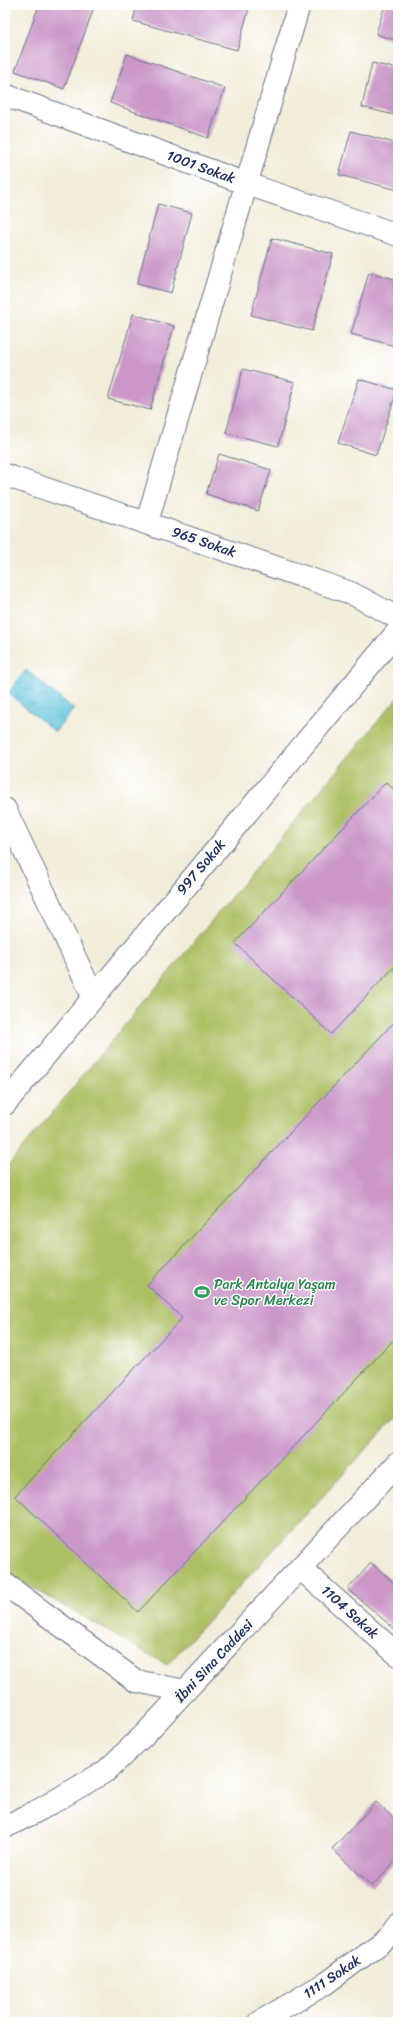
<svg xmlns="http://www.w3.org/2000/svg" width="403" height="2027" font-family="Sriracha,sans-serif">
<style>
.green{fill:#acbf62;stroke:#647760}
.water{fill:url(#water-ripples);stroke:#3e7a9e}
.building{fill:#cb97c9}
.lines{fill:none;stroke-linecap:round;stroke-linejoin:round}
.minor-casing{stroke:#667289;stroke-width:24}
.minor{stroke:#fff;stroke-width:22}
.labels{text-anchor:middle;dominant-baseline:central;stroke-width:3;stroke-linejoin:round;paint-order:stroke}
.street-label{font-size:14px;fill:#1b2f5e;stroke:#fff}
.leisure-label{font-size:14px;fill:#27864d;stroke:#fff;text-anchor:start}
</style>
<defs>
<pattern id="water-ripples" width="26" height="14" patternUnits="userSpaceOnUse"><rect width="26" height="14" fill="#60c5de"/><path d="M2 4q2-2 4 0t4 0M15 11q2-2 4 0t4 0" fill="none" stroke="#4ea0b7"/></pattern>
</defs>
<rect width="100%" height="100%" fill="#fff"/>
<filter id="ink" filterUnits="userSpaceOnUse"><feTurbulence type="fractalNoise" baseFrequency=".025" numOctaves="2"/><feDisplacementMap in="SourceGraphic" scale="8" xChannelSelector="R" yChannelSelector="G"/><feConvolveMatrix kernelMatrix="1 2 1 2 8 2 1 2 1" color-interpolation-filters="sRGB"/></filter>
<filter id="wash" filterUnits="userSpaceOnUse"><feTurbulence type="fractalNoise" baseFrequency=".012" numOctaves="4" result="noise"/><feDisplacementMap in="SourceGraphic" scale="16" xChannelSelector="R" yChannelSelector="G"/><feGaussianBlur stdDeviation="0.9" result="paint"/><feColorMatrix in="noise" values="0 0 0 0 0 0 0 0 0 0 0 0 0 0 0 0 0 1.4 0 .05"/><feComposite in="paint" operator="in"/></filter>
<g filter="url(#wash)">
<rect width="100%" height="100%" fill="#f1edd8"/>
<path class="green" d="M398,697v718l-231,250 -162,-93v-403z"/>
<path class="water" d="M26,670l48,39 -19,23 -47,-39z"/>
<g id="blocks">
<path class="building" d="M39,5h56l-31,84 -49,-18z
M137,5h113l-13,45 -104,-29z
M385,5h13v36l-22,-7z
M127,54l98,34 -17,50 -98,-35z
M372,63l26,6v47l-36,-9z
M351,131l47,13v46l-59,-15z
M158,204l34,9 -21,80 -34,-9z
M272,238l61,16 -21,77 -61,-16z
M369,272l29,8v67l-47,-13z
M133,314l41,12 -24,84 -42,-11z
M243,369l52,13 -17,64 -52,-13z
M359,379l38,11 -21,65 -38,-12z
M219,454l52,16 -13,41 -52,-17z
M386,782l12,12v169l-67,71 -96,-91z
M398,1018v317l-260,277 -123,-116 167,-178 -35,-33z
M371,1563l27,23v46l-50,-43z
M376,1802l22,20v36l-26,28 -40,-37z"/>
</g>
</g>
<g filter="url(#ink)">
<use href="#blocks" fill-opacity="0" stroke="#667289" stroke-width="1"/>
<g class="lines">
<defs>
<path id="minor" d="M5,95l242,89 151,51
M5,475l346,118 47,25
M147,522l152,-517
M5,809l88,187
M5,1104l393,-473
M301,1569l97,86
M5,1584l131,97 49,10
M5,1827l36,-18 65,-38 37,-35 255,-273
M260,2022l66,-39 64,-47 8,-11"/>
</defs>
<use href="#minor" class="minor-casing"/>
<use href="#minor" class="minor"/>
</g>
</g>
<defs>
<symbol id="stadium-bare" viewBox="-9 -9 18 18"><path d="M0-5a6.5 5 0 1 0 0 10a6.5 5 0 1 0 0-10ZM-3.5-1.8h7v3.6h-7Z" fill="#2e9e5b" stroke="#fff" stroke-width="2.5" paint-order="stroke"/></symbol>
</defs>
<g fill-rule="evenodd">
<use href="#stadium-bare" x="191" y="1281" width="22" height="22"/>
</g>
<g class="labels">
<g class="street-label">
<text transform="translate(201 167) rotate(20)">1001 Sokak</text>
<text transform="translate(204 542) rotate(19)">965 Sokak</text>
<text transform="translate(201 867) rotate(-50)">997 Sokak</text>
<text transform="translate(350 1612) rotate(42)">1104 Sokak</text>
<text transform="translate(214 1661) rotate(-47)">İbni Sina Caddesi</text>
<text transform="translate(332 1977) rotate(-34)">1111 Sokak</text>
</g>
<g class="leisure-label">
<text x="214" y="1284">Park Antalya Yaşam<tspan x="214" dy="16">ve Spor Merkezi</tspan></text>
</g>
</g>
<rect width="403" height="2027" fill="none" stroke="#fff" stroke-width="20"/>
</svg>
